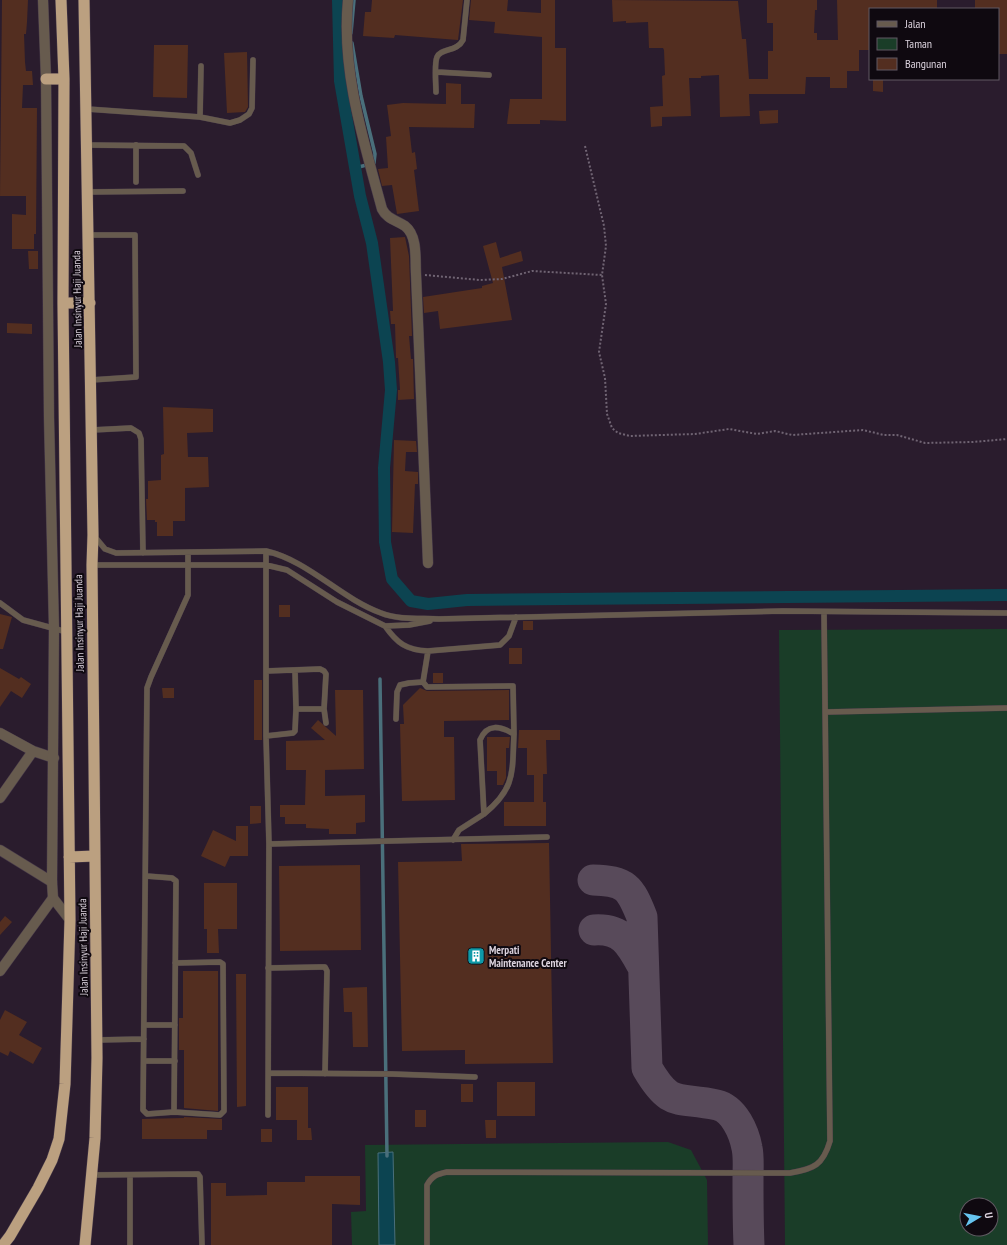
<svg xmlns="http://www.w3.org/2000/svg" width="1007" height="1245" font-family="'PT Sans Narrow',sans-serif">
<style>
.green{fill:#1a3d28;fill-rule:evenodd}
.water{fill:#0c4451;stroke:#4a6f7b}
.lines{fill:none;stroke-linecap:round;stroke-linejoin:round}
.stream{stroke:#4a6f7b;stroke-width:3.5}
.canal{stroke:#0c4451;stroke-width:12}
.taxiway{stroke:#584a5a;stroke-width:31}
.building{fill:#532e20}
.service-casing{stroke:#463949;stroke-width:6}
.minor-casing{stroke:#463949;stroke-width:11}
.tertiary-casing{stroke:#463949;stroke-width:11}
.trunk-casing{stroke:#463949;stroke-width:12}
.path{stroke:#706473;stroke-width:2;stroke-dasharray:2 2;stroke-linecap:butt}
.service{stroke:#675b4e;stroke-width:5.5}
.minor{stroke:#675b4e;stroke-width:10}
.tertiary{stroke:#675b4e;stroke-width:10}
.trunk{stroke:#bba080;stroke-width:11}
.labels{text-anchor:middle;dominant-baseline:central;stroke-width:4;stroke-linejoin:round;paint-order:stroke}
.street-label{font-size:11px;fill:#dbd2dd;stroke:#0f0910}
.poi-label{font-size:11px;font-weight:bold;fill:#dbd2dd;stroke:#0f0910;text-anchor:start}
</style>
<rect width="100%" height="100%" fill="#2a1c2d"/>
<path class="green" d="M1007,629v616h-222l-6,-615zM967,1205h24v24h-24z
M668,1142l23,8 16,30 1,65h-356l-1,-33 15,-1 -1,-66z"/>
<path class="water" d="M393,1152l2,93h-16l-1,-92z"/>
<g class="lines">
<path class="stream" d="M351,33l3,-33
M352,43l9,53 14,58 -1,9 -19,5
M380,679l7,477"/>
<path class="canal" d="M338,0l2,81 20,115 12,47 17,119 2,28 -7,78 1,74 7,37 19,22 17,3 39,-4 540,-5"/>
<path class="taxiway" d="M593,880c33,1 37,7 49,37l5,151c24,41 30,28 70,37 17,4 27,27 30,43 2,9 1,20 1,30 0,22 0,45 1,67
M594,930c29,-2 37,15 49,37"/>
</g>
<path class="building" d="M2,0h26l-1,22 -1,12h-2l1,28 1,9h6l1,14h-10l-1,23h15l-1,126h-2v15h-22v-35l14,1v-19h-26z
M372,0h91l-5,40 -63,-5 -1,3 -31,-2 2,-24h6z
M471,0h37l-1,11 34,2v-13h14v48h11v73l-26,-1v4h-33l3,-25h32v-62l-48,-4 1,-11 -26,-2z
M612,0l126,1 4,38h4l3,40h19v-28h5v-28h-6v-23h50v10h-2l-1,23h3v7h21l-1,-40h100v9h-67v41h-11v21h-12v17h-17v-11h-24l-1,17h-56l1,22 -30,1 -1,-42 -18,1v2h-12l2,38 -29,1v9l-11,1 -1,-20 13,-1 -1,-30 3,-1 -1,-25 -1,-2h-14l-1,-26 -22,1v-2l-13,1z
M975,0h32v54h-9v-45h-23z
M154,45h34l-1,53 -34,-1z
M247,52l1,55 -3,5 -18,1 -3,-60z
M873,79h10v13l-10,-1z
M446,83l15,1v20h14l-1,24 -65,-1 3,26 3,-1 2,17 -3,1 5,41 -22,3 -5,-29 -10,1 -4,-17 10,-1 -2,-31 5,-1 -4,-31 16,-2 43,1z
M778,110v13l-18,1 -1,-13z
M405,237l4,19 3,80h-3l2,23h2l1,40 -16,1v-10h2l-2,-32h-2l-1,-34h-4l-1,-13h3l-3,-73z
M496,242l4,16 21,-7 2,10 -21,6 10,53 -72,9 -2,-18 -14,2 -1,-16 59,-9v-2l11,-3 -10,-37z
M28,251h10v18h-9z
M7,323l25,1v10l-25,-1z
M163,407l50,2v23l-26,1 1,24h20l1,30 -24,1v33h-12v15h-16v-14h-2v-2h-8l-1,-21h2v-18l13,-1v-25l3,-1z
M394,440l22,1 1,11h-11l-1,19 13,1v12h-3l-2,49 -21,-1z
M279,605h11v12h-11z
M0,614l12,3 -9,32h-3z
M523,621h10v9h-10z
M509,648h13v16h-13z
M0,668l19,11 2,-2 10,7 -9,14 -11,-7 -11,16z
M433,673h10v10h-10z
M254,680h8v60h-8z
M162,688h12v10h-11z
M420,688l7,3 82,-1v30l-65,1v16h10l1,63 -53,1 -2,-77h4l-1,-19z
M335,690h28l1,79 -39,1v26l40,-1v27l-9,1v11h-27v-5l-23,-1v-4h-21v-7h-5v-12h25l1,-35h-20v-29l39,-1 -14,-12 7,-8 18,16z
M519,730h41v10h-14l1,34h-4v28h3v24h-42v-24h30v-27h-7v-27h-9z
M487,737h23l-1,11h-3v30l-3,7h-6v-14h-10z
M250,806h11v17l-11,1z
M236,826h12v30h-18l-5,11 -24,-11 12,-26 23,11z
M549,843l4,220 -88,1v-14l-63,1 -4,-189 64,-1 -1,-17z
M360,865l1,85 -81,1 -1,-85z
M204,883h33v46h-19l1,24h-12v-24h-3z
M5,916l7,6 -12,13v-13z
M183,971h35v140l-34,-3v-58h-5v-32h4z
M236,974h10v132l-9,1z
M367,987l1,60h-15l-1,-35h-8l-1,-24z
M5,1010l22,12 -8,13 23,13 -9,16 -23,-13 -2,5 -8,-4v-32z
M497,1082h38v34h-38z
M461,1084h12v18h-12z
M276,1087h32v41h3l1,12h-15v-20h-21z
M415,1110h11v17h-11z
M184,1117l38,2v11h-15v9h-65v-20l42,-1z
M485,1120h11v18h-10z
M261,1129h11v13h-11z
M305,1176h55v29l-28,-1v41h-121v-62h15v13l41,-1v-13h38z"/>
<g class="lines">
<defs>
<path id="service" d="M437,72l52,3
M436,92c0,-8 -2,-28 1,-35 4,-9 20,-5 26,-17l4,-40
M87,109l113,8 30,6 10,-3 9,-6 3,-6 1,-48
M200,117l1,-51
M86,145l98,1 7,7 7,22
M136,145v37
M87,192l96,-1
M88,235h47l1,142 -45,3
M92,430l39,-2 8,5 2,6 2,114
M95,537l10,12 11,4 150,-2c43,10 74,47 115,62 17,7 39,5 58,6l344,-8 224,2
M266,551v185l3,108 -1,271
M92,565h174l21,5 50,32 48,24 24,-1 21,-4
M0,603l23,17 44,12
M385,626c12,17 21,24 43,25l72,-6 9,-9 7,-19
M428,651l-5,31 4,5 86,-1 1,48
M266,671l54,-2 4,2 2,3 -2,35 2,14
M295,671l1,38h28
M826,712l181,-4
M396,719l1,-27 3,-7 9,-2 14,-1
M266,736l27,-3 2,-2 1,-22
M453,840l6,-10 25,-16 -4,-74c7,-17 20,-14 34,-6 -2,38 2,54 -30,80
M269,844l278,-7
M146,876l26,2 4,3 -2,231
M175,963l45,-1 3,2 1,147 -4,4 -46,-3 -27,2 -4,-4 4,-422 4,-11 37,-82v-42
M268,968l52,-1h5l2,4 -2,103
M144,1025h31
M97,1040l47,-1
M144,1061h31
M269,1073l123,1 83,3
M91,1175l107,-1 2,3 2,68
M130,1175v70
M427,1245v-60c5,-9 10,-11 20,-13l343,1c24,-4 33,-8 40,-32l-6,-529"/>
<path id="minor" d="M348,0c-7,71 16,142 34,209 5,10 14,11 23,17 13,10 10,34 11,48l12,289
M0,733l33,18 21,7
M0,798l33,-47
M0,850l52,32
M0,971l53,-73"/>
<path id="tertiary" d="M43,0l3,79 3,339 5,210 -2,254 1,16 17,22"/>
<path id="trunk" d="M84,0l9,535 -1,30 5,493 -2,80 -10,107
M46,79h18
M63,303h27
M69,857l26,-1
M3,1245l7,-9 28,-48 14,-28 7,-21 6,-55 5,-164 -7,-617 1,-224 -3,-79"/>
</defs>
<use href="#service" class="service-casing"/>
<use href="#minor" class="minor-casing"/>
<use href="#tertiary" class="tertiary-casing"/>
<use href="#trunk" class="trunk-casing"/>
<path class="path" d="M585,146l19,80 2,20 -4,29 4,29 -7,48 6,26 2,36 5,14 6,5 12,3 65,-2 34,-5 28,5 18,-3 17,4 71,-5 21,5h13l28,8 48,-1 34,-3
M425,275l55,5 22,-1 30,-8 70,4"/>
<use href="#service" class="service"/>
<use href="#minor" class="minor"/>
<use href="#tertiary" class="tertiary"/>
<use href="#trunk" class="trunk"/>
</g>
<defs>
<symbol id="building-square" viewBox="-11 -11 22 22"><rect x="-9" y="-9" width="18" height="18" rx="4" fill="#0f9aa8" stroke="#0f0910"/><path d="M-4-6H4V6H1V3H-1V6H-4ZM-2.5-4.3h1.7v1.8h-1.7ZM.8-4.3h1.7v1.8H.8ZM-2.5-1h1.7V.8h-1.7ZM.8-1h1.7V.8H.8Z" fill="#fff"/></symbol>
</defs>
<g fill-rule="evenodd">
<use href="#building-square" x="466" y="946" width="20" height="20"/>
</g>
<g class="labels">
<g class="street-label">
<text transform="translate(77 299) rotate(-91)">Jalan Insinyur Haji Juanda</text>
<text transform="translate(79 623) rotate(-91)">Jalan Insinyur Haji Juanda</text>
<text transform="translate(83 947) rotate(-91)">Jalan Insinyur Haji Juanda</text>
</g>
<g class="poi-label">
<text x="489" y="950">Merpati<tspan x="489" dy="13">Maintenance Center</tspan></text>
</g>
</g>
<rect x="869" y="8" width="130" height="72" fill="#0f0910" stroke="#615962"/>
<rect x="877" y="21" width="20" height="6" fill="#675b4e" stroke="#615962"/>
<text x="905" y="28" font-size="12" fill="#dbd2dd">Jalan</text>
<rect x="877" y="38" width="20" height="12" fill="#1a3d28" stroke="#615962"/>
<text x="905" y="48" font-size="12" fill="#dbd2dd">Taman</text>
<rect x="877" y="58" width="20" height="12" fill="#532e20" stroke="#615962"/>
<text x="905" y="68" font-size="12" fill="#dbd2dd">Bangunan</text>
<g transform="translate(979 1217) rotate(80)"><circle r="19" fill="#0f0910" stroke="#615962"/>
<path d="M0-3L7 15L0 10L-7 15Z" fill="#66c4ef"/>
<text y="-6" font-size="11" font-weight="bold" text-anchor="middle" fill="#dbd2dd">U</text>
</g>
</svg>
